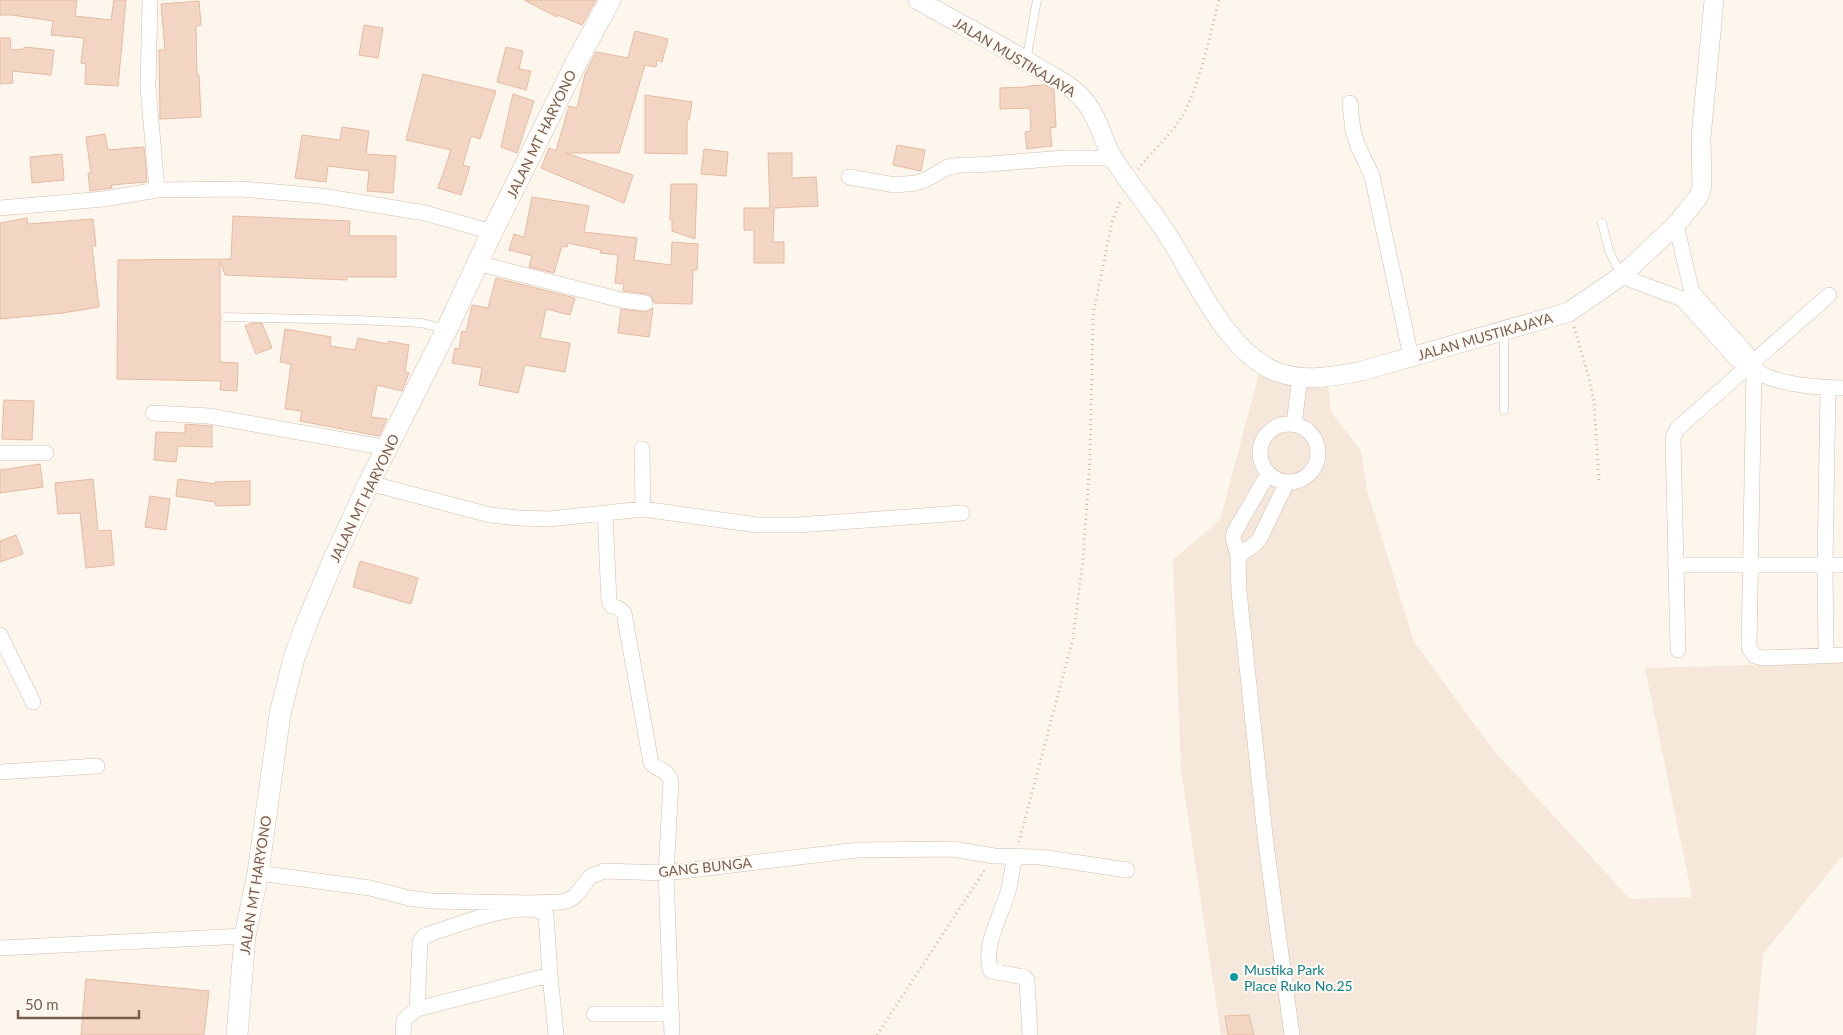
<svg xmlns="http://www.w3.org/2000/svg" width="1843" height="1035" font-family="Lato,sans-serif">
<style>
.residential{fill:#f5e8da}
.building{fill:#f3d5c3;stroke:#e6bba3}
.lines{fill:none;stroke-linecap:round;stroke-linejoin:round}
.service-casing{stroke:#d1beb0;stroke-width:9}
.minor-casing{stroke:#d1beb0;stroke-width:16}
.tertiary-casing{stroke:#d1beb0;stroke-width:20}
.secondary-casing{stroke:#d6c0b0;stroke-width:22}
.path{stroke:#d9b8a5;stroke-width:3;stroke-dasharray:1 4;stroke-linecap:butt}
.service{stroke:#fff;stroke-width:8}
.minor{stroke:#fff;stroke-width:15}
.tertiary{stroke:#fff;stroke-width:19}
.secondary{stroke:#fff;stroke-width:21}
.culture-dot{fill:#0f9aa8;stroke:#fffaf3;stroke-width:2}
.labels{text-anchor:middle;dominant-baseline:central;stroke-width:4;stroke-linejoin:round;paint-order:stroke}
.street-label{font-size:14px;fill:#7a5c4d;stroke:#fffaf3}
.culture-label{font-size:14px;fill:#0d838f;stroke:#fffaf3;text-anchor:start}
</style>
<rect width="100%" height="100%" fill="#fdf6ec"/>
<path class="residential" d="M1260,369l68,16 3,27 30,39 6,39 47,152 81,110 135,147 62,-2 -47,-229 198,-6v193l-80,99 -7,81h-535l-40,-265 -8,-210 47,-40z"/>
<path class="building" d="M0,0h77l-2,16 36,4 3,-20h12l-8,86 -33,-2 1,-20 -5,-1 3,-25 -33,-3 2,-14 -41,-6h-12z
M524,0h72l-14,25 -24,-10 -1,2z
M199,1l2,24 -5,1 1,49h2l2,42 -41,2 -1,-69h6l-4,-46z
M364,25l19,3 -5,30 -19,-3z
M635,31l33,8 -6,23 -5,-2 -1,7 -11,-2 -26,88h-54l68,22 -9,28 -83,-35 8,-20 7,3 13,-45 8,2 8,-34 11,-22 32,6z
M0,38h10l1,12 13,-1v-2l30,3 -3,25 -39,-4 1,12 -13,1z
M506,47l17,4 -4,18 12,2 -5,19 -29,-8z
M423,74l73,17 -16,48 -9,-3 -8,29 7,2 -9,28 -23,-7 13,-38 -45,-10z
M1045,85l9,5 2,37 -6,1 2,18 -25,3 -2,-17 6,-1 -1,-23 -30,1v-21l28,-1v-1z
M513,94l21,7 -17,52 -16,-6z
M645,95l47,7 -3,18h-2v34l-42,-1z
M342,127l27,4 -3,23 30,2 -3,37 -26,-2 2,-20 -41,-5 -2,16 -31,-4 7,-43 38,5z
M105,134l3,16 36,-3 3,35 -36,3 1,3 -22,3 -2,-18h3l-5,-36z
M897,145l28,5 -4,21 -28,-6z
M704,149l24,3 -2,24 -25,-2z
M768,153h24v25l24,-1 2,29 -44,2 -1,34h11v21h-30v-33h-10v-22h26z
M62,154l2,26 -32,3 -2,-26z
M671,184h26l-2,55 -23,-8v-11h-2z
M532,197l57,9 -5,26 53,6 -3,22 37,5 1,-23 26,2 -1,26h-4l-1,34 -38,-1 -3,-7 -4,-2 -24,-3 1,-7 -9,-1 3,-28 -18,-2 1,-3 -33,-7 -1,4 -5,-1 -8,27 -25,-6 3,-11 -23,-6 5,-16 10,3z
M233,216l117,5 -1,15h47v41h-49v3l-122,-5 -5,-14v101l18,1 -1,28 -17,-1 1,-9 -104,-2 1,-119 113,-1z
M27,218l1,6 65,-5 3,27h-4l7,61 -36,6 -63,6v-96z
M496,278l79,20 -5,17 -24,-6 -6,29 30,5 -5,29 -40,-7 -7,28 -39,-8 3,-17 -30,-5 3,-15 4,1 3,-18 4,1 6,-27 16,3z
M653,308l-4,29 -31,-4 3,-24 23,3z
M252,323h10l10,25 -16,6 -11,-28z
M285,329l46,8 -1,9 25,4 3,-12 30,6v-3l21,4 -4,27 4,1 -7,18 -25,-6 -6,32 16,2 -8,17 -79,-15 2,-10 -17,-2 6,-45 -11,-2z
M4,400l30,1 -2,39 -30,-1z
M185,424l27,2v21l-34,-1 -2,16 -22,-2 2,-28 29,1z
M40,464l3,23 -43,6v-23z
M93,479l5,52 13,-1 3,35 -28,3 -6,-55 -22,1 -3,-31z
M178,479l37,5v-2l35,-1v24l-34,1 -1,-4 -39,-6z
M150,496l20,3 -4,31 -21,-3z
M16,535l7,19 -23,8v-21z
M360,561l58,17 -7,26 -58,-17z
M86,979l123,12 -5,44h-123z
M1249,1015l5,20h-26l-3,-19z"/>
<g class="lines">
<defs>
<path id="service" d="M1026,61l11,-61
M1602,223l7,28 12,24
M226,317l130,3 65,3 25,6
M1504,410v-79"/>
<path id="minor" d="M150,0l-2,87 9,103
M1350,103l3,28 5,15 14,30 39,181
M849,177l46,8 21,-2 11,-4 21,-12 13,-2h15l88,-7h49
M0,208l104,-9 53,-9 84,-1 81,7 103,17 67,19
M1676,225l16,67 54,60 1,10
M477,263l144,37 24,3
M1621,276l61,23 55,61c13,3 19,13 31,17 20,8 54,11 75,11
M1754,368l-5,280 6,8 8,2 80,-3
M153,413l56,3 179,32
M1260 453a29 29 0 1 1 58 0a29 29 0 1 1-58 0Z
M1294,424l6,-47
M642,449l1,60
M0,453h46
M1268,474l-33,57 -2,7 5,18 1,36 27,252 26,191
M369,483l121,32 29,3 30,1 94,-10 114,16h41l164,-12
M605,513l4,88 3,5 6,2 6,5 27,150c8,9 15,4 20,19l-5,91 6,162
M1238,556l17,-12 5,-6 27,-56
M1675,565h168
M0,635l33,67
M1678,650l-5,-212 4,-9 152,-134
M1826,656l-1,-91 3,-177
M0,772l97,-6
M1015,857c-3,12 -4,24 -7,35 -7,23 -26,56 -17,79l33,6 3,3 3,55
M258,873l112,15 39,10 22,3 96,2 35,-1 7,-2 6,-4 16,-20 13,-5 62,2 192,-23 95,-1 41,7 46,1 87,13
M0,948l245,-12
M417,1009l3,-67 4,-6c25,-8 102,-40 122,-21l4,60 6,60
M594,1014h78
M403,1035l1,-15 13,-11 133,-34"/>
<path id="tertiary" d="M918,0c40,23 82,45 122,69 15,9 32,17 43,30 16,18 19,42 31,61 16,24 35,47 51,71 29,43 62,125 115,142 27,9 55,3 82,-2l207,-59 52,-36 55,-51 23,-29 3,-10 -1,-49 13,-137"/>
<path id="secondary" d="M237,1035l8,-99 13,-63 22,-159 14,-56 14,-38 25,-59 36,-78 78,-154 45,-97 84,-169 34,-63"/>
</defs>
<use href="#service" class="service-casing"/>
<use href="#minor" class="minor-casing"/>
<use href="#tertiary" class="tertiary-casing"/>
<use href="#secondary" class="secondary-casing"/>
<path class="path" d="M1138,169c14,-17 31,-33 43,-51 18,-29 29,-84 38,-118
M1574,327l15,51 5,24 5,79
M1019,842l54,-204 10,-78 7,-102 3,-143 19,-93 9,-22
M877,1035l109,-167"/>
<use href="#service" class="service"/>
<use href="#minor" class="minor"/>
<use href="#tertiary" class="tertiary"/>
<use href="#secondary" class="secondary"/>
</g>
<circle class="culture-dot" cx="1234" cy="977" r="5"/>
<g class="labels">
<g class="street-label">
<text transform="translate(1015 57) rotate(31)">JALAN MUSTIKAJAYA</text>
<text transform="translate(541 134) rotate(-64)">JALAN MT HARYONO</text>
<text transform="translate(1485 336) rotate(-16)">JALAN MUSTIKAJAYA</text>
<text transform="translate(364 498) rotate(-64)">JALAN MT HARYONO</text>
<text transform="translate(705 867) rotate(-6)">GANG BUNGA</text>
<text transform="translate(255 885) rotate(-81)">JALAN MT HARYONO</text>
</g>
<g class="culture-label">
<text x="1244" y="969">Mustika Park<tspan x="1244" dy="16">Place Ruko No.25</tspan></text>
</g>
</g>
<path d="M18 1010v8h121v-8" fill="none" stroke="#7a5c4d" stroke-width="2.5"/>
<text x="25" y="1010" font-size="15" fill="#7a5c4d" stroke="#fffaf3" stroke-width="4" paint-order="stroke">50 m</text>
</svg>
